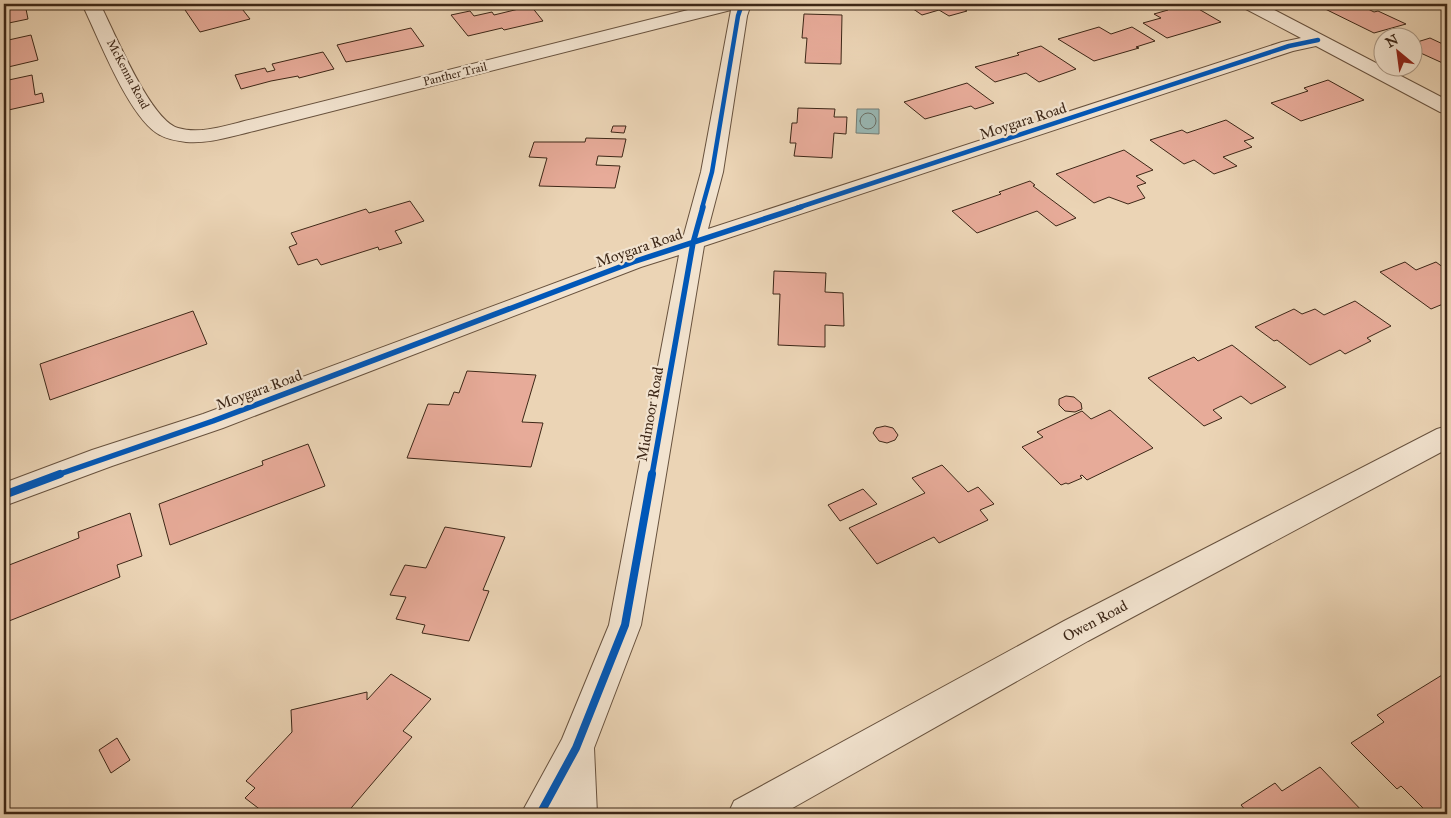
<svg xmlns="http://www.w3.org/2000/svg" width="1451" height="818" font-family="'IM FELL Great Primer',serif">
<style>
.water{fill:#99b7b3;stroke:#747d75}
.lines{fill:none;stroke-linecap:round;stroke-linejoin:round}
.shore{stroke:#6b6f65;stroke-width:1}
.building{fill:#e7ab99;stroke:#3d2717}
.minor-casing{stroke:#68523e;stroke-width:2}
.minor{fill:#f2e3cf;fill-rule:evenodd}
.cycleway-far2-casing{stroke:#f2e3cf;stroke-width:7}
.cycleway-far1-casing{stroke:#f2e3cf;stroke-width:9}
.cycleway-casing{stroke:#f2e3cf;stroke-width:11}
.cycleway-far2{stroke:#0057b8;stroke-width:4.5}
.cycleway-far1{stroke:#0057b8;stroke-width:5.5}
.cycleway{stroke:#0057b8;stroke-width:8}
.labels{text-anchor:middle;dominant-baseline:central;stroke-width:4.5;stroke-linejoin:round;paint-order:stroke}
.far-street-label{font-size:12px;fill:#3d2717;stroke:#f2e3cf}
.street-label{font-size:15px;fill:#3d2717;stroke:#f2e3cf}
</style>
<rect width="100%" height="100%" fill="#ebd4b5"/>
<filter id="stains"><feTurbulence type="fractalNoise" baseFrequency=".004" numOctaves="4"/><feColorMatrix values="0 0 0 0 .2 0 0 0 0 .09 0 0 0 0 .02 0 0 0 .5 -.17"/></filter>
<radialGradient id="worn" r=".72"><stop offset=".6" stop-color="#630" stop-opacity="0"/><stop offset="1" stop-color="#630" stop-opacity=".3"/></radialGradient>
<path class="water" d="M857,109h22v25l-23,-1z"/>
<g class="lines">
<path class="shore" d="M860 121a8 8 0 1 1 16 0a8 8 0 1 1-16 0Z"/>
</g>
<path class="building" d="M4,4h21l3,15 -24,5z
M181,4h47l3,3 8,-2 11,14 -50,13z
M906,4h55l-3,1 9,6 -18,5 -10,-6 -17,5z
M1158,4h32l31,18 -54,16 -24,-15 18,-5 -7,-4 14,-4z
M1315,4h43l16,8 4,-1 28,13 -32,9z
M531,6l12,15 -39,9 -2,-2 -34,8 -17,-21 19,-4 4,5 18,-4 2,3z
M804,14l38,1 -1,49 -36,-1 2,-25h-5z
M1099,27l12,7 21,-7 23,14 -19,6 3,1 -45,13 -36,-22z
M411,28l13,18 -78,16 -9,-17z
M31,35l7,25 -34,8v-27z
M1430,38l17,8v19l-33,-15v-7z
M1041,46l35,23 -37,13 -13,-9 -31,9 -20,-15 44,-12 -2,-2z
M323,52l11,17 -35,9 -1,-2 -27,5 -30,8 -6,-14 30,-7 2,4 8,-2 -3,-6z
M32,75l3,20 7,-2 2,9 -40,9v-30z
M1328,80l36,20 -63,21 -30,-18 37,-12 -4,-3z
M967,83l27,20 -19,6 -4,-3 -46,13 -21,-17z
M798,108l37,1 -1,8h13l-1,17 -12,-1 -2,25 -38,-2 2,-13h-6l2,-20h5z
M1226,120l28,18 -10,3 8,6 -29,10 14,9 -23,8 -20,-14 -10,4 -34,-24 32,-10 5,3z
M613,126h13l-2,7 -13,-1z
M586,138l40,1 -4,18 -24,-1 -2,9 24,1 -5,22 -76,-2 8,-28 -18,-1 5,-15h51z
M1124,150l29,20 -17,6 10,7 -9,3 8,12 -17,6 -19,-7 -15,6 -38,-29z
M1030,181l5,4 -2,1 43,32 -20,8 -19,-15 -60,22 -25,-22 49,-17 -2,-2z
M410,201l14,20 -29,10 7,12 -23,7 -1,-3 -57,18 -4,-6 -19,6 -9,-18 8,-3 -6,-11 75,-24 3,4z
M1405,262l11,8 20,-8 8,6 3,-2v39l-4,-1 -12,5 -51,-37z
M774,271l52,2 -1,19 18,1 1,33 -19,-1v22l-47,-2 2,-51h-7z
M1355,301l36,25 -24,12 4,3 -26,13 -5,-4 -30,15 -33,-25 -3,1 -19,-14 39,-18 8,5 13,-5 9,6z
M193,311l14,33 -157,56 -10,-36z
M1232,345l54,42 -35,17 -10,-8 -28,14 9,8 -18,8 -56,-48 46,-21 4,4z
M467,371l69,4 -14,47 21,1 -12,44 -124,-9 21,-54 21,1 5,-13 5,1z
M1066,396l8,1 7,6 1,6 -7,3 -10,-1 -6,-6v-6z
M1110,410l43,38 -66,32 -5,-5 -2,1 2,2 -14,6 -2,-1 -5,2 -39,-38 21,-10 -6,-5 45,-21 9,8z
M885,426l8,2 5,7 -3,5 -8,3 -8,-2 -6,-8 3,-5z
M308,444l17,42 -155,59 -11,-41 104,-39 -1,-4z
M942,465l26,27 10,-5 16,17 -14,6 8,10 -49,23 -5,-6 -57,27 -28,-36 76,-35 -13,-15z
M863,489l14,15 -37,17 -12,-16z
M130,513l12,43 -25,9 3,12 -111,44 -5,-33v-21l75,-29 -1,-6z
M445,527l60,10 -22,53 6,1 -20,50 -47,-8 3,-8 -29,-6 10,-22 -16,-2 15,-30 21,3z
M1447,672v142h-18l-28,-28 -4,3 -46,-46 33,-21 -7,-7z
M391,674l40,25 -28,32 9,6 -66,77h-80l-21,-16 10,-10 -9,-7 46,-49 -1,-22 76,-18v8z
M117,738l13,22 -19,13 -12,-23z
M1320,767l45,47h-121l3,-2 -6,-7 34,-22 7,8z"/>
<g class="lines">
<defs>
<path id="minor" d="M82,4h18c14,27 50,116 78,124 24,7 52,-4 75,-9l459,-115h39l-4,12 -24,156 -15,57 574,-187 19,-4 -57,-30 -3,-4h22l184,96v14l-7,-2 -124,-66 -23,5 -589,195 -63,379 -47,123 3,66h-76l41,-75 47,-114 70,-370 -38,12 -418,161 -111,38 -108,40v-23l88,-33 111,-36 422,-157 58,-19 18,-66 30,-162 -477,121c-22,5 -45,13 -68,11 -8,-1 -19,-3 -26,-7 -31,-16 -62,-99 -78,-131z
M1447,426v23l-359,192 -306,173h-54l6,-13 330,-180 373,-192z"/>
</defs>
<use href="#minor" class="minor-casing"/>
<use href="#minor" class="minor"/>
<defs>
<path id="cycleway-far2" d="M702,208l10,-36 26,-156 4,-12
M797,208l492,-162 29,-6"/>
<path id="cycleway-far1" d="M57,475l156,-54 420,-159 168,-55
M652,475l41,-232 10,-36"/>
<path id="cycleway" d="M4,495l56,-21
M540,814l36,-66 49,-123 27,-151"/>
</defs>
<use href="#cycleway-far2" class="cycleway-far2-casing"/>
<use href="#cycleway-far1" class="cycleway-far1-casing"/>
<use href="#cycleway" class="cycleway-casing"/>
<use href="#cycleway-far2" class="cycleway-far2"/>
<use href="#cycleway-far1" class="cycleway-far1"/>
<use href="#cycleway" class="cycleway"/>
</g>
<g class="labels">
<g class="far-street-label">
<text transform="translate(128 74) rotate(62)">McKenna Road</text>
<text transform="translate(455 74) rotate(-14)">Panther Trail</text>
</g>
<g class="street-label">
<text transform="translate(1023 121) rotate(-18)">Moygara Road</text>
<text transform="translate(639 248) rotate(-19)">Moygara Road</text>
<text transform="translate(259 390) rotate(-20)">Moygara Road</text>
<text transform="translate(650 414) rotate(-80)">Midmoor Road</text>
<text transform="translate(1095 621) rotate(-28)">Owen Road</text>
</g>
</g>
<rect width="1451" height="818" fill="none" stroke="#ebd4b5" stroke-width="20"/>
<rect x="5" y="5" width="1441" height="808" fill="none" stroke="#3d2717" stroke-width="2.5"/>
<rect x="10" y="10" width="1431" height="798" fill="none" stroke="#3d2717"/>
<g transform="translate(1398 52) rotate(331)"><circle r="24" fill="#f2e3cf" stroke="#aa9885"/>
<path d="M0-4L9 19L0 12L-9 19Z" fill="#8f2418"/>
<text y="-8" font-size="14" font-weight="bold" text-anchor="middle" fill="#3d2717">N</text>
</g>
<rect width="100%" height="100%" filter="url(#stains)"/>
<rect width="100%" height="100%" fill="url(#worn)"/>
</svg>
